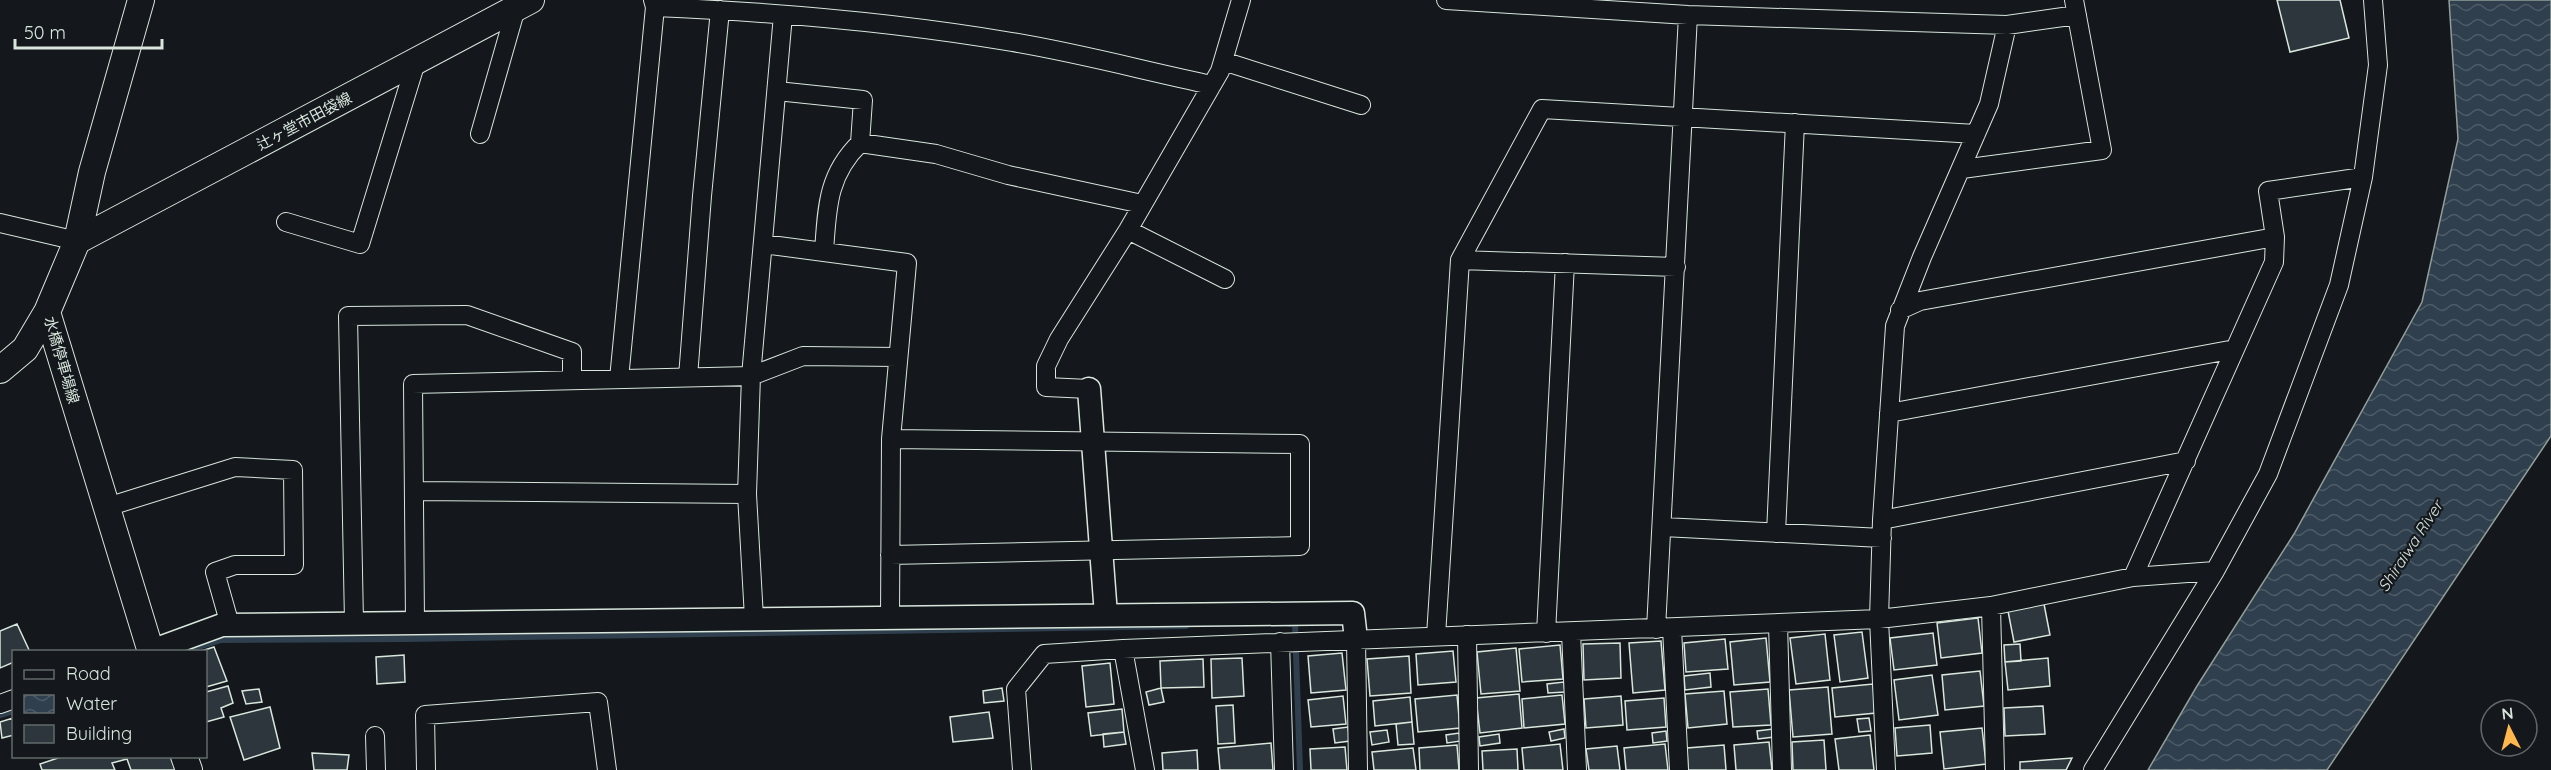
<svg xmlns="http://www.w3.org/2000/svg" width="2551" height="770" font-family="Quicksand,'Noto Sans JP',sans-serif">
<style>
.water{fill:url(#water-waves);stroke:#939e99;stroke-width:1.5}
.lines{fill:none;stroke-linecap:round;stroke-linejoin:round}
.stream{stroke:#2f3f4d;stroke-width:6}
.building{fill:#2c363c;stroke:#d8e6dc;stroke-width:1.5}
.minor-casing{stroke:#d8e6dc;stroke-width:20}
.tertiary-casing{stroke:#d8e6dc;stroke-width:25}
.secondary-casing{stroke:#d8e6dc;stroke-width:28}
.minor{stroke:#14181c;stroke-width:18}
.tertiary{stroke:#14181c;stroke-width:22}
.secondary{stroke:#14181c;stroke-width:26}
.labels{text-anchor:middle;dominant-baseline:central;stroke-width:4.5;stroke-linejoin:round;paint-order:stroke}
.street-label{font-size:15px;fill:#d8e6dc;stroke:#14181c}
.water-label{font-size:16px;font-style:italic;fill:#d8e6dc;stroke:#14181c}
</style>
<defs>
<pattern id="water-waves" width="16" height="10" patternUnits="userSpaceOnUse" patternTransform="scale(1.5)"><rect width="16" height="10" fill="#2f3f4d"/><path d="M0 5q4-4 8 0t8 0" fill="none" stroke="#4c5b66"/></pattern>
</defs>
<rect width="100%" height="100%" fill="#14181c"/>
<path class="water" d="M2449,0h102v436l-224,334h-179l49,-84 97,-152 128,-232 36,-163z"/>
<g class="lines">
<path class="stream" d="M1289,624h6l5,146
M183,652l38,-12 186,-1 779,-13
M0,715l14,-4"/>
</g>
<path class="building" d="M2277,0h63l9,38 -59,14z
M2044,604l6,31 -36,7 -6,-31z
M1978,618l4,35 -41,5 -4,-35z
M17,624l13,28h-16v10l-14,6v-37z
M1862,632l6,46 -28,4 -6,-47z
M1933,633l4,32 -43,5 -4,-32z
M1825,634l5,46 -34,4 -6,-46z
M1766,638l4,44 -36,3 -4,-43z
M1725,639l3,30 -42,3 -2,-29z
M1661,641l4,49 -32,3 -4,-50z
M1620,643l1,35 -37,2 -1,-36z
M2020,644l1,17 -16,1 -1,-17z
M1560,645l3,34 -41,3 -3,-33z
M214,647l13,34 -21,6v-35h-8z
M1516,648l4,43 -39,3 -4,-42z
M1453,651l3,31 -38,3 -2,-31z
M1342,653l4,37 -35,3 -3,-37z
M404,655l1,27 -28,2 -1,-27z
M1409,656l2,37 -41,3 -3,-37z
M1242,658l2,38 -32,2 -1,-39z
M2048,658l2,28 -42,4 -3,-28z
M1203,659l1,28 -43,1 -1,-27z
M1110,663l4,41 -28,3 -4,-41z
M1980,671l4,35 -39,4 -3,-35z
M1710,673l1,14 -26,3 -1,-14z
M1932,675l6,40 -39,5 -5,-40z
M1564,682l1,10 -17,1 -1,-9z
M1873,684l3,29 -41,4 -3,-29z
M228,686l5,17 -12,5 3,9 -18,5v-30z
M1828,687l4,47 -39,3 -4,-47z
M1002,688l2,13 -20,2 -1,-12z
M1161,688l3,14 -15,3 -3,-13z
M259,689l3,13 -16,2 -4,-13z
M1768,689l3,36 -38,2 -3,-35z
M1724,691l3,33 -39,4 -3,-34z
M1519,694l3,34 -42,5 -4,-35z
M1457,695l3,33 -42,4 -3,-33z
M1562,695l3,29 -41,4 -2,-29z
M1343,696l3,28 -35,3 -3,-27z
M1621,696l2,29 -37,3 -2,-29z
M1410,697l2,25 -37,4 -2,-25z
M1664,698l2,29 -39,3 -2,-29z
M1233,705l2,38 -17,1 -2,-38z
M2043,706l2,28 -40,2 -1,-28z
M270,707l10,41 -36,12 -14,-43z
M1122,709l2,23 -33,4 -3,-23z
M989,712l4,26 -40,4 -3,-25z
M13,718l1,17 -12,3 -2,-16z
M1869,718l2,13 -12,1 -2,-13z
M1412,722l2,22 -16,1 -2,-21z
M1930,725l2,28 -35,3 -2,-28z
M1348,727l2,14 -15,2 -2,-14z
M1982,728l4,36 -42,5 -4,-37z
M1564,729l1,9 -14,3 -2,-9z
M1773,729l1,8 -16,2 -1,-8z
M1387,730l2,12 -17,3 -2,-13z
M1666,731l1,10 -14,2 -1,-10z
M1124,732l2,12 -22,3 -1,-13z
M1459,733l2,8 -14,2 -1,-8z
M1499,734l1,9 -20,3 -1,-9z
M1870,735l4,35h-35l-4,-31z
M1824,740l2,30h-33l-1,-28z
M1769,742l3,28h-36l-2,-25z
M1271,743l2,27h-53l-2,-22z
M1560,744l3,26h-39l-2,-22z
M1665,744l3,26h-42l-2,-22z
M1457,745l2,25h-39l-1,-22z
M1724,745l2,25h-38l-1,-22z
M1617,746l3,24h-31l-3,-21z
M1345,747l2,23h-36l-1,-21z
M1413,748l3,22h-42l-2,-18z
M1517,749l1,21h-35l-1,-19z
M1197,750l1,20h-35l-1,-17z
M312,753l37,2 -2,15h-33z
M64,756h107l4,14h-44l-4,-11 -15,4 3,7h-73l-2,-6z
M2072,758l-6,12h-46v-8z"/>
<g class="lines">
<defs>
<path id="minor" d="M1446,0l242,15 319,10 70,-10
M655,7c120,5 239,15 357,35 67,11 133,29 200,43
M1223,61l138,44
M777,91l86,9 -3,43 76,11 72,21 134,29
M480,134l36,-126
M1962,169l140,-19 -28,-150
M286,222l74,22 56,-182
M0,223l77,18
M1128,230l97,49
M763,244l144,19 -16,176
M824,252c3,-43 3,-77 36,-109
M1460,260l216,7
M1900,310l20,-9 355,-64
M688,377l14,-181 18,-186
M619,379l36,-372 -2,-7
M1089,389l-43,-2v-21l13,-27 69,-109 92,-159 21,-71
M1889,413l346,-64
M414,491l333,3
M107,507l128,-40 58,3 1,95h-59l-20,7 15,53
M1882,520l304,-59
M1663,527l219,11
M1776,533l19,-410
M2133,577l141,-315 1,-25 -7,-46 95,-14
M1991,606l4,164
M890,617l1,-178 409,5v102l-410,9
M754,618l-7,-124 4,-118 32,-361
M354,622l-6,-306 119,-1 105,37v28
M415,622l-2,-238 338,-8 52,-20 95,1
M1778,623l4,147
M1672,628l7,142
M1656,629l32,-614
M1571,632l6,138
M1546,633l19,-370
M1467,635l2,135
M1436,636l24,-376 82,-151 434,25
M1356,639l2,131
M1280,642l4,128
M0,704l14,-5
M375,736l1,34
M426,770l-1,-55 173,-13 9,68
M1022,770l-6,-81 28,-35 79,-5
M1145,770l-22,-121 756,-30 112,-13 142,-29 82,-6
M1886,770l-7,-151 3,-99 13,-194 27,-69 67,-153 18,-79
M2093,770l122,-199 53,-97 71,-189 24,-108 15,-112 -5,-65"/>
<path id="tertiary" d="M1089,389l17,226
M151,651l71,-26 1131,-12 3,26"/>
<path id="secondary" d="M77,241l454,-241
M47,312l104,340
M0,370l25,-21 22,-37 30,-71 15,-69 49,-172
M184,756l5,14"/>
</defs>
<use href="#minor" class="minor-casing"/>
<use href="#tertiary" class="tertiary-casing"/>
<use href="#secondary" class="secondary-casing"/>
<use href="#minor" class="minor"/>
<use href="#tertiary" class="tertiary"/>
<use href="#secondary" class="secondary"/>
</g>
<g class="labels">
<g class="street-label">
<text transform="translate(304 121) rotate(-28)">辻ヶ堂市田袋線</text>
<text transform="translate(62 360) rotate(74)">水橋停車場線</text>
</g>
<g class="water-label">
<text transform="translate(2410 546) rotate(-57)">Shiraiwa River</text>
</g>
</g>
<rect x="12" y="650" width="195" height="108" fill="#14181c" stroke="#626a69" stroke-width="1.5"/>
<rect x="24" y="670" width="30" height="9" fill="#14181c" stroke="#626a69" stroke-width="1.5"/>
<text x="66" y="680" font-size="18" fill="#d8e6dc">Road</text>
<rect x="24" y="695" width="30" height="18" fill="url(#water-waves)" stroke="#626a69" stroke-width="1.5"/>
<text x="66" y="710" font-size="18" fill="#d8e6dc">Water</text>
<rect x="24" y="725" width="30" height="18" fill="#2c363c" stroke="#626a69" stroke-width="1.5"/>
<text x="66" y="740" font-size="18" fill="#d8e6dc">Building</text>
<g transform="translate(2509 728) rotate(354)"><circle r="28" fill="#14181c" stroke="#626a69" stroke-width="1.5"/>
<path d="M0-4.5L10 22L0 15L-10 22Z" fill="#ffb74d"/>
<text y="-9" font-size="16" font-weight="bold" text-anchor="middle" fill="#d8e6dc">N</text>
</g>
<path d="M15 39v9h147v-9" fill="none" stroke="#d8e6dc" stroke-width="3"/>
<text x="24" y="39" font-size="18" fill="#d8e6dc" stroke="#14181c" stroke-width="4.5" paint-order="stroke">50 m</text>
</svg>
